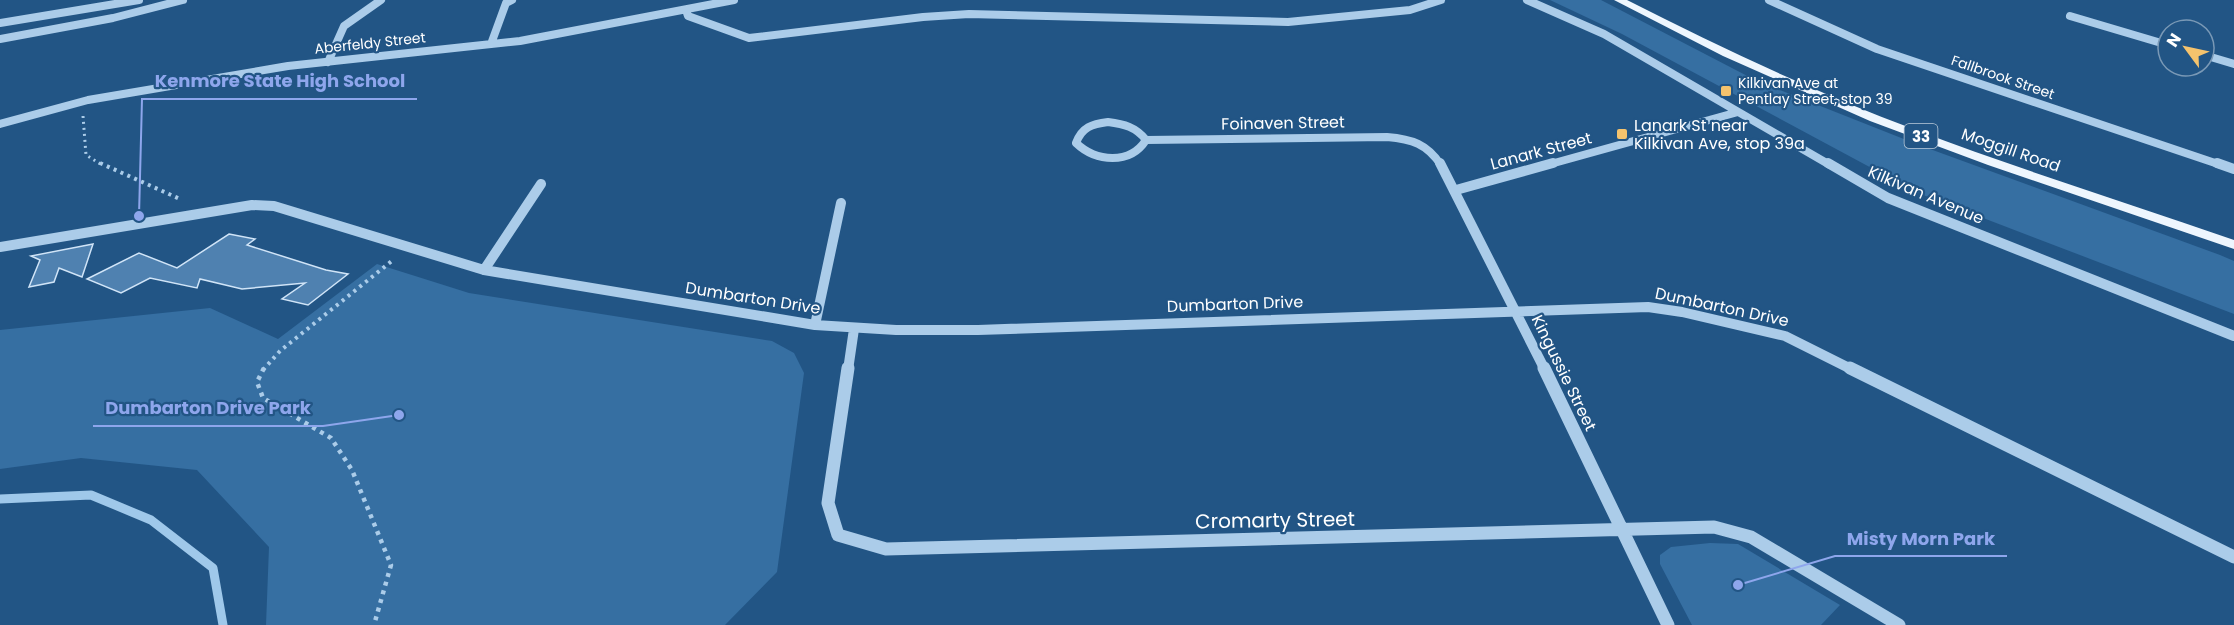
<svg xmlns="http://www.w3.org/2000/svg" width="2234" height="625" font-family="Poppins,sans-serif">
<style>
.green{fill:#366fa2}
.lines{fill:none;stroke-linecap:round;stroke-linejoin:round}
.stream{stroke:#9fc8ea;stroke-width:9}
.building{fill:#4f81b0;stroke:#d0e4f7;stroke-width:1.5}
.path-far2{stroke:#abcce9;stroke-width:3;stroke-dasharray:2 4;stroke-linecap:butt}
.path-far1{stroke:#abcce9;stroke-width:4;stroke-dasharray:3 4.5;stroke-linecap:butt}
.path{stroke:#abcce9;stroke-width:4.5;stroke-dasharray:4 5;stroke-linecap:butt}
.minor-far2{stroke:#abcce9;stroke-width:8}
.minor-far1{stroke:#abcce9;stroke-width:10}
.minor{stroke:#abcce9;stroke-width:13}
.major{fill:#eef6fe;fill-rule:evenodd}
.poi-dot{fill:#f5c36d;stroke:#225585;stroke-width:2}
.labels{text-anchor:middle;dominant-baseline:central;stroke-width:4.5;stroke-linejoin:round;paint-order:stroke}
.far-street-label{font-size:14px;fill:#fff;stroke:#225585}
.far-poi-label{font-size:14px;fill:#fff;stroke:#225585;text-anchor:start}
.shield{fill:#225585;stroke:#bdccda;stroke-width:1.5}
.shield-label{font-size:15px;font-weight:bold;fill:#fff}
.street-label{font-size:16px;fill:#fff;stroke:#225585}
.poi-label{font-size:16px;fill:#fff;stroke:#225585;text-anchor:start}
.near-street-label{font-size:20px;fill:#fff;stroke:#225585}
.leader{fill:none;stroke:#8ea6ec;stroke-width:2}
.callout-dot{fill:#8ea6ec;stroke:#225585;stroke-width:2}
.callout-label{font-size:18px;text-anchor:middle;font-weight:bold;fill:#8ea6ec;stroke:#225585;stroke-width:4.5;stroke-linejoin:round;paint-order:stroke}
</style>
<rect width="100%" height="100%" fill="#225585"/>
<path class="green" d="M1550,0h51l156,81 162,64 301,110 14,6v53l-316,-121 -296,-159z
M377,264l92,29 303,48 22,12 10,20 -27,199 -52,53h-459l3,-78 -72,-77 -116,-12 -81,11v-139l210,-22 68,31z
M1710,543l28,1 102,61 -19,20h-129l-32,-61v-9l11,-8z"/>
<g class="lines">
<path class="stream" d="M0,499l91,-4 60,25 62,48 10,57"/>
</g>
<path class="building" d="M229,234l26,5 -8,6 79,25 22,4 -40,31 -26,-6 23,-16 -63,6 -42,-10 -3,9 -47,-10 -29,15 -34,-14 52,-26 38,15z
M93,244l-11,33 -23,-9 -5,14 -25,5 11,-27 -9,-4z"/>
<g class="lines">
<path class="path-far2" d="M83,116l3,39 16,10"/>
<path class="path-far1" d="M100,163l80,36
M263,370l17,-19 113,-91"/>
<path class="path" d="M264,368l-7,14 6,16 68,40 21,32 39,95 -17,60"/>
<path class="minor-far2" d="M1527,0l77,34 226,131
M1769,0l108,49 344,116
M686,10l2,6 61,22 174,-21 46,-3 319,8 122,-12 31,-10
M2070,16l98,29
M0,23l139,-23
M0,39l113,-21 70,-18
M491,44l15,-41 6,-3
M2204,55l30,9
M328,62l16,-36 37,-26
M1108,122c16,2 28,5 38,18 -16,25 -50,22 -70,3 6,-16 16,-19 32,-21z
M0,124l88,-24 200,-34 232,-25 214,-41
M1146,140l241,-3c25,2 40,7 54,28
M1547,165l191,-53"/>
<path class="minor-far1" d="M1440,163l105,207
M1828,163l60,35 346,138
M2217,163l17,6
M1456,190l97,-27
M0,247l252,-42 22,1 210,64 331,55 81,5h82l670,-23 34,5 103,24 68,34
M484,270l57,-86
M815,325l26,-122
M848,370l6,-41"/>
<path class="minor" d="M848,368l-20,135 10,32 48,14 828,-22 37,10 148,88
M1544,368l124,257
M1850,368l384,189"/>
<path class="major" d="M1614,0h13c94,48 190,93 289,130 105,40 212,73 318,110v9l-246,-84 -118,-44 -147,-65z"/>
</g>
<g class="poi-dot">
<rect x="1720" y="85" width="12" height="12" rx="3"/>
<rect x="1616" y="128" width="12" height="12" rx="3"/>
</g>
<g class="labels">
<g class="far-street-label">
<text transform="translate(370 43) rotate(-6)">Aberfeldy Street</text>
<text transform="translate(2003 77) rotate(19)">Fallbrook Street</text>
</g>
<g class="far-poi-label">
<text x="1738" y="83">Kilkivan Ave at<tspan x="1738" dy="16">Pentlay Street, stop 39</tspan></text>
</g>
<rect class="shield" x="1904.5" y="124" width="33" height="24" rx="4.5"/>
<g class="shield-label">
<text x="1921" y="136">33</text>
</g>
<g class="street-label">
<text transform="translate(1283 123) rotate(-1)">Foinaven Street</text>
<text transform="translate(2011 150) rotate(19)">Moggill Road</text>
<text transform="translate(1541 151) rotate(-15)">Lanark Street</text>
<text transform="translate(1926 195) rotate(23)">Kilkivan Avenue</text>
<text transform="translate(753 298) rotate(9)">Dumbarton Drive</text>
<text transform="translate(1235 304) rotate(-2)">Dumbarton Drive</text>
<text transform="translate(1722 307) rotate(12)">Dumbarton Drive</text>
<text transform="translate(1564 373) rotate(64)">Kingussie Street</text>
</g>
<g class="poi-label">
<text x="1634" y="125">Lanark St near<tspan x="1634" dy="18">Kilkivan Ave, stop 39a</tspan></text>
</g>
<g class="near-street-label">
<text transform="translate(1275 520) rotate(-1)">Cromarty Street</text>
</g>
</g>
<path class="leader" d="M139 216L142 99H417M399 415L323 426H93M1738 585L1835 556H2007"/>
<g class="callout-dot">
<circle cx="139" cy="216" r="6"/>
<circle cx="399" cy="415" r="6"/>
<circle cx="1738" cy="585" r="6"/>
</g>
<g class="callout-label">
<text x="280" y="87">Kenmore State High School</text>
<text x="208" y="414">Dumbarton Drive Park</text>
<text x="1921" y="545">Misty Morn Park</text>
</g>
<g transform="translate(2186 48) rotate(303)"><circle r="28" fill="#225585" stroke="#7a99b6" stroke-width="1.5"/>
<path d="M0-4.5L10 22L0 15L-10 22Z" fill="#f5c36d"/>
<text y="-9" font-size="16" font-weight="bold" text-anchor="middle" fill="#ffffff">N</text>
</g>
</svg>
